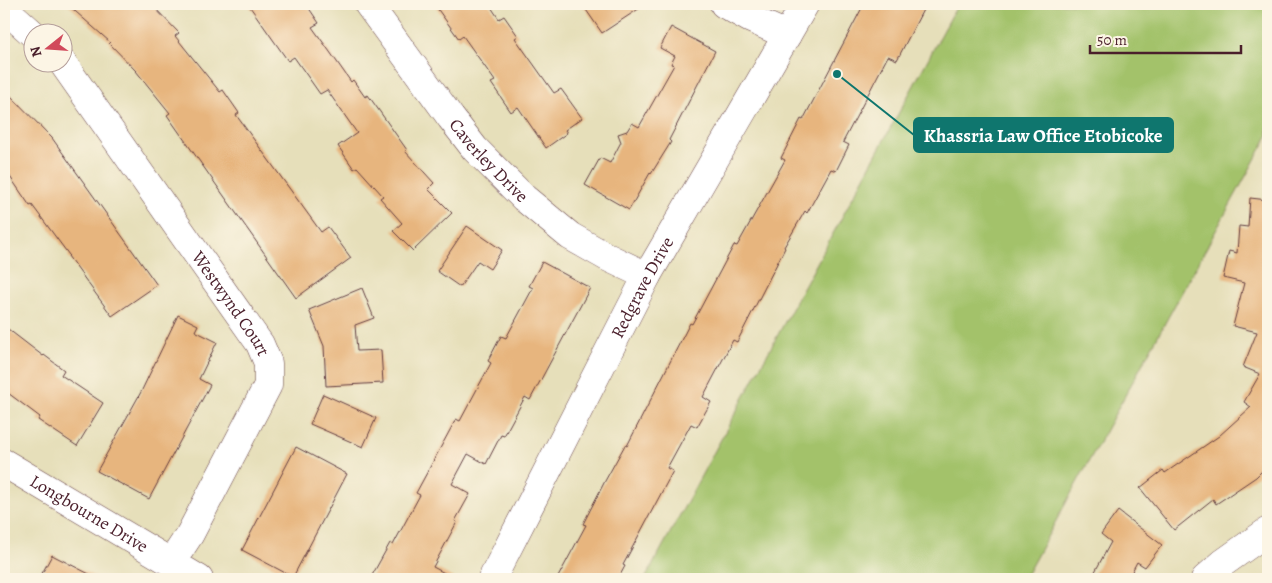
<svg xmlns="http://www.w3.org/2000/svg" width="1272" height="583" font-family="Alegreya,serif">
<style>
.green{fill:#a3c26a;stroke:#76704a}
.building{fill:#e7b57e}
.lines{fill:none;stroke-linecap:round;stroke-linejoin:round}
.minor-casing{stroke:#613c40;stroke-width:29}
.minor{stroke:#fff;stroke-width:28}
.labels{text-anchor:middle;dominant-baseline:central;stroke-width:4;stroke-linejoin:round;paint-order:stroke}
.street-label{font-size:18px;fill:#4a1f2b;stroke:#fcf5e5}
.leader{fill:none;stroke:#0f766e;stroke-width:2}
.callout-dot{fill:#0f766e;stroke:#fcf5e5;stroke-width:2}
.callout{fill:#0f766e;stroke:#0f766e;stroke-width:2}
.callout-label{font-size:19px;text-anchor:middle;font-weight:bold;fill:#fff}
</style>
<rect width="100%" height="100%" fill="#fcf5e5"/>
<filter id="ink" filterUnits="userSpaceOnUse"><feTurbulence type="fractalNoise" baseFrequency=".02" numOctaves="2"/><feDisplacementMap in="SourceGraphic" scale="10" xChannelSelector="R" yChannelSelector="G"/><feConvolveMatrix kernelMatrix="1 2 1 2 8 2 1 2 1" color-interpolation-filters="sRGB"/></filter>
<filter id="wash" filterUnits="userSpaceOnUse"><feTurbulence type="fractalNoise" baseFrequency=".0096" numOctaves="4" result="noise"/><feDisplacementMap in="SourceGraphic" scale="20" xChannelSelector="R" yChannelSelector="G"/><feGaussianBlur stdDeviation="1.12" result="paint"/><feColorMatrix in="noise" values="0 0 0 0 0 0 0 0 0 0 0 0 0 0 0 0 0 1.4 0 .05"/><feComposite in="paint" operator="in"/></filter>
<g filter="url(#wash)">
<rect width="100%" height="100%" fill="#e6dfba"/>
<path class="green" d="M958,4h310v132l-244,443h-379z"/>
<g id="blocks">
<path class="building" d="M67,4h84l28,29 -4,3 45,56 3,-2 16,23 -3,2 85,117 7,-5 23,31 -55,40 -103,-146 -26,-37 3,-2 -34,-42 -27,-28 1,-1z
M248,4h58l13,19 -7,4 18,25 21,30 2,-2 12,17 3,-2 39,55 -2,1 29,32 -6,6 24,24 -39,38 -20,-20 9,-8 -22,-25 3,-2 -26,-29 -3,2 -16,-23 19,-13 -30,-43 -7,4 -26,-37 -6,4z
M434,4h55l10,15 5,-3 14,20 -3,2 39,55 7,-4 21,29 -17,12 2,3 -21,15 -28,-41 -7,5 -20,-29 4,-2 -32,-45 -4,3z
M582,4h64l-44,29z
M864,4h62l-29,56 -9,-4 -45,86 6,3 -13,26 -5,-2 -24,44 -2,-2 -21,36 1,1 -48,94 -4,-2 -30,57 8,5 -14,25 -6,-3 -24,44 6,3 -50,94 2,1 -7,13h-61l29,-54 -3,-1 22,-43 20,-36 2,1 63,-123 2,1 42,-79 3,1 48,-86 -4,-2 20,-39 2,1z
M671,27l44,24 -46,89 2,2 -20,32 -1,-1 -21,37 -44,-25 15,-27 10,5 11,-21 -3,-8 9,-3 5,-8 7,4 35,-62 -3,-1 4,-8 -15,-8z
M4,89l48,49 105,147 -45,31 -44,-60 1,-1 -37,-50 -2,1 -26,-38z
M1250,198l18,2v265l-12,12 -40,27 -3,-5 -39,31 -34,-42 23,-18 2,3 54,-37 32,-29 -7,-5 16,-28 -17,-7 14,-35 -24,-6 11,-43 -21,-5 6,-27 8,2 2,-27 9,1z
M467,226l35,24 -12,19 -12,-8 -18,26 -23,-16z
M542,262l48,26 -60,112 -5,-3 -21,39 -3,-1 -15,29 -18,-10 -16,30 18,10 -15,27 2,1 -24,45 23,12h-86l20,-36 3,2 27,-50 -4,-2 40,-74 4,2 31,-58 -3,-2 13,-25 5,2 27,-50 -4,-2z
M362,288l12,30 -19,7 2,26 24,-1 2,33 -57,3 -2,-40 -15,-36z
M178,315l20,10 -3,6 22,11 -18,37 11,6 -61,114 -52,-28 44,-79z
M4,326l39,30 1,-1 20,15 -3,5 42,28 -26,43 -39,-26 2,-3 -36,-27z
M323,394l53,24 -13,29 -53,-23z
M296,447l51,27 -54,103 -51,-27z
M1118,511l44,34 -17,22 -8,-5 -9,17h-37l20,-37 -10,-8z
M52,555l47,24h-60z"/>
</g>
</g>
<g filter="url(#ink)">
<use href="#blocks" fill-opacity="0" stroke="#613c40" stroke-width="1"/>
<g class="lines">
<defs>
<g id="minor">
<path id="s1" d="M368,4l83,114 24,31 49,49 46,38 37,21 40,19"/>
<path d="M724,4l27,15 36,16"/>
<path d="M4,8l28,25"/>
<path id="s2" d="M62,62l198,282 8,19v22l-78,149 -19,29"/>
<path id="s3" d="M4,463l195,116"/>
<path id="s4" d="M492,579l155,-303 158,-272"/>
<path d="M1205,579l18,-16 45,-32"/>
</g>
</defs>
<use href="#minor" class="minor-casing"/>
<use href="#minor" class="minor"/>
</g>
</g>
<g class="labels">
<g class="street-label">
<text stroke="none"><textPath href="#s1" startOffset="198">Caverley Drive</textPath></text>
<text stroke="none"><textPath href="#s4" startOffset="328">Redgrave Drive</textPath></text>
<text stroke="none"><textPath href="#s2" startOffset="295">Westwynd Court</textPath></text>
<text stroke="none"><textPath href="#s3" startOffset="99">Longbourne Drive</textPath></text>
</g>
</g>
<path class="leader" d="M837 74L914 135"/>
<circle class="callout-dot" cx="837" cy="74" r="5"/>
<rect class="callout" x="914" y="118" width="259" height="34" rx="5"/>
<g class="callout-label">
<text x="1043" y="142">Khassria Law Office Etobicoke</text>
</g>
<rect width="1272" height="583" fill="none" stroke="#fcf5e5" stroke-width="20"/>
<g transform="translate(48 48) rotate(253)"><circle r="24" fill="#fcf5e5" stroke="#b59f9b"/>
<path d="M0-4L9 19L0 12L-9 19Z" fill="#d1495b"/>
<text y="-8" font-size="14" font-weight="bold" text-anchor="middle" fill="#4a1f2b">N</text>
</g>
<path d="M1090 45v8h151v-8" fill="none" stroke="#4a1f2b" stroke-width="2.5"/>
<text x="1097" y="45" font-size="15" fill="#4a1f2b" stroke="#fcf5e5" stroke-width="4" paint-order="stroke">50 m</text>
</svg>
